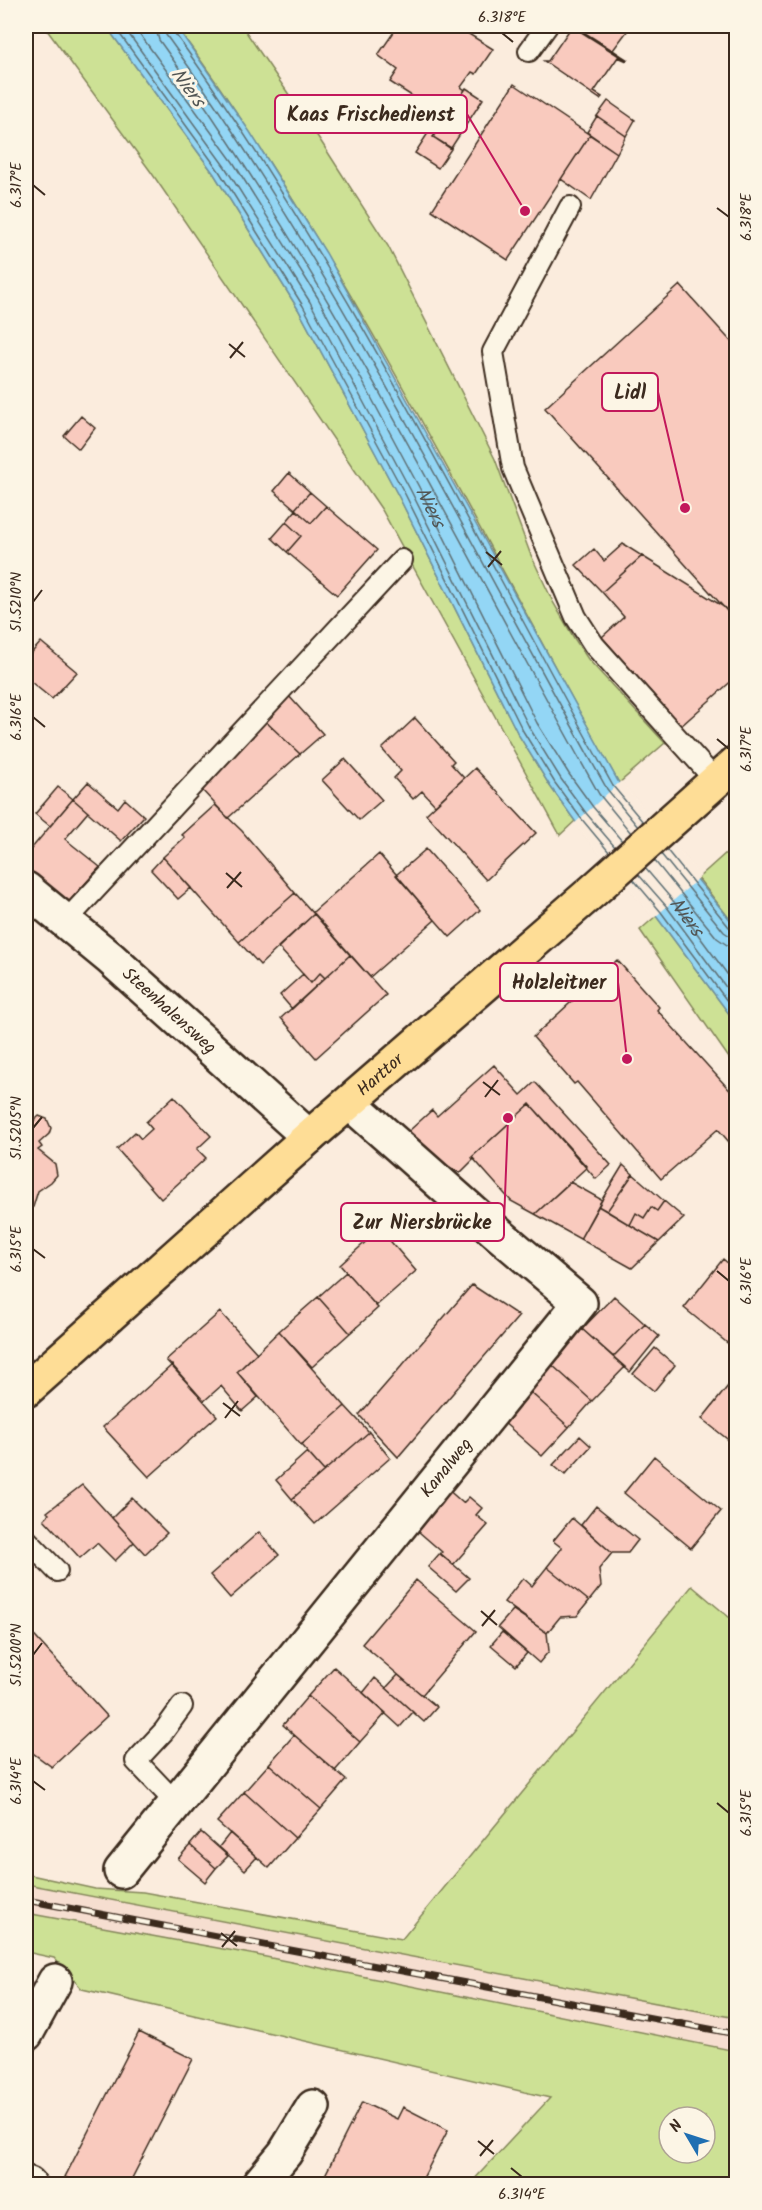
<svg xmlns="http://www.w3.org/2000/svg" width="762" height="2210" font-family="Kalam,sans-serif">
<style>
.built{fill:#f6ded0}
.green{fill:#cde195;stroke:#84865a;stroke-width:1.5;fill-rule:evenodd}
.water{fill:#93d6f5;stroke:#70919f;stroke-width:1.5}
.pier{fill:#fbecdd}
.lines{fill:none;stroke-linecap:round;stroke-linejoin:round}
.shore{stroke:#5e6f74;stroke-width:1.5}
.building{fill:#f9cabe;stroke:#3b2a1e;stroke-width:1.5}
.service-casing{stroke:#3b2a1e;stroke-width:24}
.minor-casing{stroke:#3b2a1e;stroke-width:38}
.primary-casing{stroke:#3b2a1e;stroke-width:38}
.service{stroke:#fcf5e5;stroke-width:20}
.minor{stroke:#fcf5e5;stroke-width:33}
.primary{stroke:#fedd96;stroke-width:33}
.rail-casing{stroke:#3b2a1e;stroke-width:7}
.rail{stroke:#fcf5e5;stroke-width:4.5;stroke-dasharray:14;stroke-linecap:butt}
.ticks{fill:none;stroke:#3b2a1e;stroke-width:2}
.labels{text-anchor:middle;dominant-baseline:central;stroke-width:6;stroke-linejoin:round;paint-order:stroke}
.street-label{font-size:18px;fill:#3b2a1e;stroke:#fcf5e5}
.water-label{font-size:20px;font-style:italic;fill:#515554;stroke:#fcf5e5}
.leader{fill:none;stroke:#c2185b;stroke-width:2}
.callout-dot{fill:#c2185b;stroke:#fcf5e5;stroke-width:2}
.callout{fill:#fcf5e5;stroke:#c2185b;stroke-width:2}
.callout-label{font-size:20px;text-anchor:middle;font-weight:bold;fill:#3b2a1e}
.neatline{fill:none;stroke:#3b2a1e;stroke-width:2}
.ticks-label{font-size:15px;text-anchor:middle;fill:#3b2a1e}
</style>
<rect width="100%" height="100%" fill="#fbecdd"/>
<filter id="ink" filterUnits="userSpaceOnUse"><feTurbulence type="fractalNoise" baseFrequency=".0167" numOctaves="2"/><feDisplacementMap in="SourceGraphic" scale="12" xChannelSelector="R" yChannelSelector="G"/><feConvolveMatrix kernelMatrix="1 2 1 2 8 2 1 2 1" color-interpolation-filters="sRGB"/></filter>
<g filter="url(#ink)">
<path class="built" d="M26,1884l710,134v33l-480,-96 -230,-42z"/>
<path class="green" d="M44,26h62l108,148 84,135 101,188 119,237 32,52 25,35 -15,14 -178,-325 -231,-338z
M176,26h66l78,114 68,106 107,213 35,94 23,49 21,36 14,21 77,84 -46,40c-143,-254 -271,-523 -443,-757z
M736,844v83l-38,-49z
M656,916l80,107v45l-96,-138z
M692,1586l44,37v395l-710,-134v-10l69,15 48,3 259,47z
M26,1913l230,42 480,96v133h-266l80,-86 -468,-109 -28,-31 -28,-6zM669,2117h36v36h-36z"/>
<path class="water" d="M106,26h70l74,106 76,121 293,530 117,144v96l-80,-107 -81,-95 -25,-35 -32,-52 -119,-237 -101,-188 -84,-135z"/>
<path class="pier" d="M621,781l80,95 -47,42 -80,-94z"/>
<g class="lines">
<g class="shore">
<path d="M114,26l105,145 84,135 102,188 118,237 32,52 25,34 29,35"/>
<path d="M123,26l102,141 85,135 101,189 118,236 32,52 25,34 29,34"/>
<path id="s1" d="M134,26l99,136 85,136 101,189 118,236 32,51 24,33 29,34"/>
<path d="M155,26l4,14c171,236 297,500 440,754l32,39"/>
<path d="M164,26l2,9c172,236 298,501 441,754l31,38"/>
<path d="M172,26l1,5c172,236 298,501 440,755l30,36"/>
<path d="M666,849l63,78 7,3"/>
<path d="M661,854l63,78 6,4 6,1"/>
<path d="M654,860l63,78 10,7 9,1"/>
<path id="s2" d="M645,868l29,34 62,84"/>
<path d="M638,874l29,33 69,94"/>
<path d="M633,879l28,33 75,101"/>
</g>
</g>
<path class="building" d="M398,26h58l37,23 -17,25 -4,-2 -11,15 4,3 -29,44 -20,-14 10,-15 -36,-23 8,-12 -20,-15z
M572,26l55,35 -9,-4 -24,35 8,5 -2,2 -56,-38h4z
M574,26h57l-18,24 15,10z
M514,84l76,51 -82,125 -76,-50z
M466,88l17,11 -32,49 -18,-11z
M608,101l27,19 -9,16 -29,-20z
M597,116l29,20 -9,17 -30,-21z
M430,130l6,4 -3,3 18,12 -13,19 -23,-15z
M590,135l27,18 -26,47 -30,-21z
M680,285l56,62v274l-191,-213z
M81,416l14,12 -16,21 -15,-13z
M289,473l21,19 -15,17 -21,-18z
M310,492l16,14 -15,17 -16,-14z
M326,506l51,44 -40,45 -50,-43 14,-16 -15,-14 10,-12 15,13z
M286,522l15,14 -14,16 -15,-14z
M623,544l19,12 -40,36 -26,-27 18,-16 10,12z
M642,556l82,51 12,14v56l-55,49 -79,-89 22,-20 -22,-25z
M41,642l36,30 -25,27 -26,-21v-19z
M288,695l35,39 -23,20 -36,-34z
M415,718l39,43 -3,3 13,14 -29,27 -13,-14 -9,8 -19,-21 7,-7 -19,-22z
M264,720l36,34 -72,64 -27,-29z
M345,759l37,41 -23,20 -37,-40z
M475,768l61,65 -50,47 -60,-66z
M88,782l30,26 7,-9 19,17 -23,25 -48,-42z
M58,787l15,12 -23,27 -15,-12z
M73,799l15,13 -23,27 35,28 -35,39 -39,-32v-19z
M215,805l27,26 53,62 -56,49 -76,-85 22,-20 -3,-2z
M426,849l54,61 -30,27 -54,-62z
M379,854l56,66 -65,57 -57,-65z
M163,857l28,31 -13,11 -27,-29z
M295,893l19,21 -54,51 -21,-23z
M314,914l36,41 -25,23 -5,-5 -9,10 -33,-36z
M350,955l36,40 -70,63 -35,-40z
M617,960l42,47 -2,3 79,87v39l-7,6 -11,-13 -57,50 -84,-97 -3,2 -41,-47z
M320,973l5,5 -33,31 -12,-14 23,-21 8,9z
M494,1065l27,30 14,-13 76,83 -15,14 -66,-75 -58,53 1,3 -13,13 -49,-28 -1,-15 22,-20 5,6z
M174,1096l37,40 -14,13 9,9 -45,41 -44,-50 18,-17 6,7 11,-10 -6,-7z
M530,1104l57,63 -52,47 -24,-13 -39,-44z
M39,1116l8,3 4,9 -2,6 -10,9 3,4 -4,3 17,14 2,11 -6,7 -13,9 -5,16 -7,4v-83z
M623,1165l10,9 -26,37 -9,-5z
M633,1174l31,27 -7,10 -6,-4 -7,11 -8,-5 -6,12 -23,-14z
M570,1182l32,18 -22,39 -45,-25z
M664,1201l20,17 -25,24 -29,-17 6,-12 8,5 7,-11 6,4z
M598,1206l32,19 29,17 -27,26 -52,-29z
M380,1229l36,42 -40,35 -36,-41z
M723,1259l13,11v80l-52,-42z
M346,1272l32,36 -28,25 -32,-36z
M472,1285l47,31 -121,141 -39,-42z
M614,1296l31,28 -32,33 -31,-28z
M318,1297l32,36 -38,34 -33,-36z
M220,1312l37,41 -20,19 21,25 -16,14 -21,-25 -17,15 -38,-41z
M645,1324l14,12 -29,36 -17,-15z
M582,1329l43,38 -33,34 -41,-37z
M279,1331l66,75 -44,39 -64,-73z
M655,1348l20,17 -21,26 -21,-17z
M551,1364l41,37 -23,26 -41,-37z
M172,1365l45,51 -68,61 -46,-50z
M736,1376v70l-34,-27z
M528,1390l41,37 -27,29 -40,-35z
M345,1406l24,26 -45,39 -23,-26z
M369,1432l21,26 -75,66 -23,-25z
M580,1436l11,10 -26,29 -12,-10z
M307,1452l17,19 -32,28 -16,-19z
M654,1456l67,55 -30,37 -67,-55z
M82,1485l52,57 -19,19 -18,-18 -17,15 -36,-39 5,-5 -2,-2z
M445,1487l18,16 6,-6 13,11 -6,7 12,10 -35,40 -13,-11 2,-2 -31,-27z
M132,1498l35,35 -22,21 -33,-36z
M596,1506l42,34 -10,13h-16l-31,-28z
M572,1518l40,35 -13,16 2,17 -12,15 -42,-34 15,-19 -9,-7z
M259,1532l20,23 -49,43 -20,-23z
M440,1553l29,25 -13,13 -28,-24z
M547,1567l42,34 -12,15 -17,1 -13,16 -43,-31 19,-24 9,8z
M416,1580l60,51 -54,64 -60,-51z
M513,1610l34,23 2,18 -10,12 -41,-36z
M27,1628l80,88 -55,51 -26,-19v-118z
M502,1632l25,21 -11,13 -25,-21z
M334,1667l52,46 -26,29 -52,-46z
M398,1675l39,32 -13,15 -38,-34z
M375,1678l38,34 -13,15 -37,-34z
M308,1696l52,46 -25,29 -52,-46z
M294,1735l52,45 -25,29 -52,-45z
M269,1764l52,45 -26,29 -51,-46z
M244,1792l51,46 -26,30 -52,-46z
M201,1832l27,24 -12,12 -26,-23z
M230,1833l27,24 -12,13 -26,-23z
M190,1845l26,23 -11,14 -27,-23z
M139,2032l54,27 -64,125h-50l-14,-7z
M362,2102l35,17 6,-12 45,23 -28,54h-95l-4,-1z"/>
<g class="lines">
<defs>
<path id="service" d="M529,51l18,-25
M570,207l-77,145 20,116 63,149 18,28 122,136
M65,922l337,-362
M26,1539l31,32
M176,1803l-40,-42 28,-30 18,-25"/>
<g id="minor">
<path id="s3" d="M26,889l84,69 199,179"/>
<path id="s4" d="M121,1871l459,-568 -98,-83 -132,-117"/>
<path d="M26,2034l29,-53"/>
<path d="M26,2183l3,1"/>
<path d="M259,2184l26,-31 28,-46"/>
</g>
<g id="primary">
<path id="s5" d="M26,1390l283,-253 285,-247 142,-127"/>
</g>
</defs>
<use href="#service" class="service-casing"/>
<use href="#minor" class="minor-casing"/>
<use href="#primary" class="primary-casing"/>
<use href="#service" class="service"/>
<use href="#minor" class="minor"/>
<use href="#primary" class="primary"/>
<defs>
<path id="rail" d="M26,1900l710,134"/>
</defs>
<use href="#rail" class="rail-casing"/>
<use href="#rail" class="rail"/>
</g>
</g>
<path class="ticks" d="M502,33l11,9M33,185l12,10M717,208l12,9M229,344l16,13M230,358l13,-16M486,552l16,13M488,567l13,-16M33,602l9,-12M33,717l12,10M717,739l12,10M226,873l16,14M227,888l14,-16M483,1082l17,13M485,1097l13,-17M33,1128l9,-11M33,1249l12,9M717,1271l12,10M223,1403l17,13M225,1418l13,-17M481,1611l16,14M482,1626l13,-16M33,1655l9,-12M33,1781l12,9M717,1803l12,10M221,1933l16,13M222,1947l13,-16M478,2141l16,13M480,2156l13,-16M511,2168l11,9"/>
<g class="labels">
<g class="street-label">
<text stroke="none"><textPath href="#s3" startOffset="188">Steenhalensweg</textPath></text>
<text stroke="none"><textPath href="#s5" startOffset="474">Harttor</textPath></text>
<text stroke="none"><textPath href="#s4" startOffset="518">Kanalweg</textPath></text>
</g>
<g class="water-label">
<text transform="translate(187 88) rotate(53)">Niers</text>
<text stroke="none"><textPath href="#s1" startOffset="566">Niers</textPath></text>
<text stroke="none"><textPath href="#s2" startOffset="64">Niers</textPath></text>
</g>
</g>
<path class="leader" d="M525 211L467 114M685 508L658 392M627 1059L618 982M508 1118L504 1222"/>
<g class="callout-dot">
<circle cx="525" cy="211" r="6"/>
<circle cx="685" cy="508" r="6"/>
<circle cx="627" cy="1059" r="6"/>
<circle cx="508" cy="1118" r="6"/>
</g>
<g class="callout">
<rect x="275" y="95" width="192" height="38" rx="6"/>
<rect x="602" y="373" width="56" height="38" rx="6"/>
<rect x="500" y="963" width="118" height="38" rx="6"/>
<rect x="341" y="1203" width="163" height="38" rx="6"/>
</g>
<g class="callout-label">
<text x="371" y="121">Kaas Frischedienst</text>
<text x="630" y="399">Lidl</text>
<text x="559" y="989">Holzleitner</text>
<text x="422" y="1229">Zur Niersbrücke</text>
</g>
<rect width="762" height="2210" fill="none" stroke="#fcf5e5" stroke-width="66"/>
<g transform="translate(687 2135) rotate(309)"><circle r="28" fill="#fcf5e5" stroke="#afa495" stroke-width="1.5"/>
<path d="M0-4.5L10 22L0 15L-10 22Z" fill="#1f6fb2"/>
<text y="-9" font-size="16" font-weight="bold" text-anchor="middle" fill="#3b2a1e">N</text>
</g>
<rect x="33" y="33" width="696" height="2144" class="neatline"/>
<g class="ticks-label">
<text x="502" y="22">6.318°E</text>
<text transform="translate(16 185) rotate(-90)" y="5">6.317°E</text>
<text transform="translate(746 217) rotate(-90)" y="5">6.318°E</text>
<text transform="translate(16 602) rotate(-90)" y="5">51.5210°N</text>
<text transform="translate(16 717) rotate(-90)" y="5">6.316°E</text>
<text transform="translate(746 749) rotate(-90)" y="5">6.317°E</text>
<text transform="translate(16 1128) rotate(-90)" y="5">51.5205°N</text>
<text transform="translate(16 1249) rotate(-90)" y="5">6.315°E</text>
<text transform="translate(746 1281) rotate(-90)" y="5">6.316°E</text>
<text transform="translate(16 1655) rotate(-90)" y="5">51.5200°N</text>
<text transform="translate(16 1781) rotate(-90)" y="5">6.314°E</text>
<text transform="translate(746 1813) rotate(-90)" y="5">6.315°E</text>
<text x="522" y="2199">6.314°E</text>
</g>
</svg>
